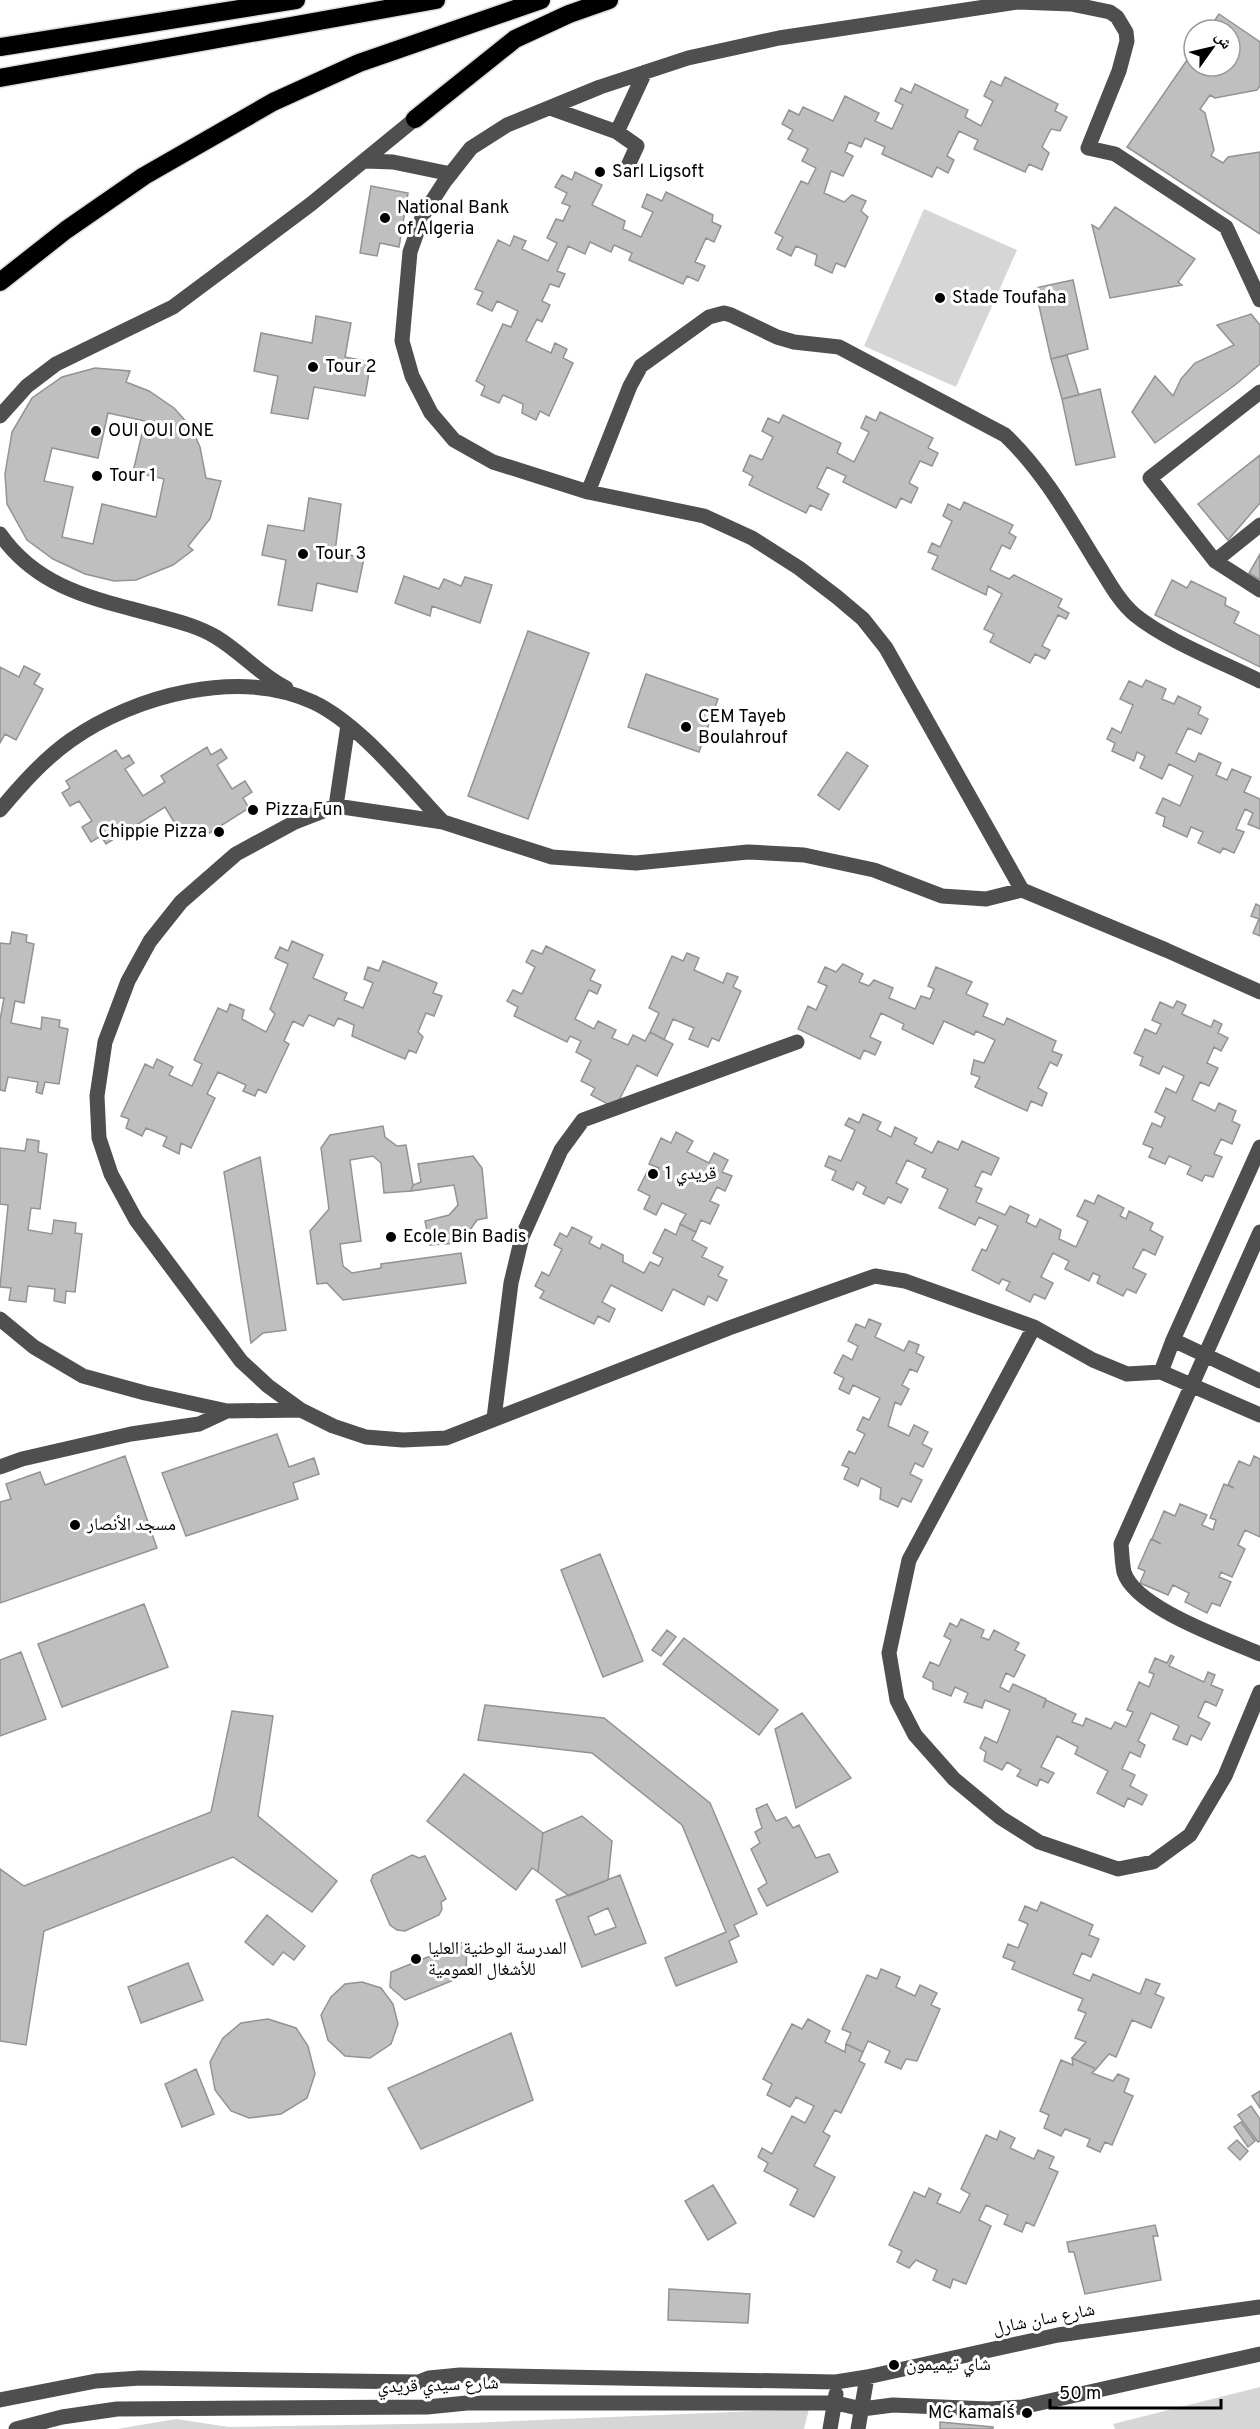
<svg xmlns="http://www.w3.org/2000/svg" width="1260" height="2429" font-family="Overpass,'Noto Naskh Arabic',sans-serif">
<style>
.green{fill:#d6d6d6}
.building{fill:#bfbfbf;stroke:#939393;stroke-width:1.5;fill-rule:evenodd}
.lines{fill:none;stroke-linecap:round;stroke-linejoin:round}
.highway-casing{stroke:#dbdbdb;stroke-width:21}
.minor{stroke:#4f4f4f;stroke-width:15}
.highway{stroke:#000;stroke-width:18}
.poi-dot{fill:#000;stroke:#fff;stroke-width:2}
.labels{text-anchor:middle;dominant-baseline:central;stroke-width:6;stroke-linejoin:round;paint-order:stroke}
.poi-label{font-size:18px;fill:#000;stroke:#fff;text-anchor:start}
.street-label{font-size:18px;fill:#000;stroke:#fff}
</style>
<rect width="100%" height="100%" fill="#fff"/>
<path class="green" d="M924,209l93,41 -61,137 -92,-41z
M1260,2387v42h-145l-2,-5z
M809,2409l-5,20h-687l59,-10 53,8 238,-4z"/>
<path class="building" d="M1219,14l41,28v44l-3,4 -42,8 -5,-3 -10,14 5,4 9,37 -3,6 12,7 5,-6 32,-5v82l-133,-87 67,-97v16h36v-36h-22z
M1005,77l53,27 -3,7 12,6 -7,14 -9,-2 -9,18 7,6 -7,17 -13,-6 -4,8 -51,-23 4,-9 -19,-9 -12,25 7,4 -6,13 -11,-6 -5,10 -50,-23 3,-7 -20,-9 -4,9 -12,-5 -4,10 8,4 -10,20 -12,-5 -7,22 20,9 8,-7 14,6 -5,10 7,6 -23,50 -9,-4 -4,10 -17,-8 2,-10 -21,-9 -5,10 -14,-7 6,-12 -8,-4 26,-52 7,3 8,-16 -14,-7 6,-12 -20,-10 5,-9 -11,-6 7,-14 10,5 4,-8 30,14 12,-25 34,17 -4,8 17,8 11,-24 -8,-4 6,-13 10,5 4,-9 53,26 -3,7 16,9 12,-25 -9,-5 7,-15 10,5z
M575,172l27,13 -10,20 33,16 -2,8 18,8 12,-25 -11,-5 5,-13 15,7 4,-9 47,23 -1,7 9,4 -7,16 -8,-4 -11,24 10,4 -7,15 -11,-5 -4,8 -54,-24 3,-7 -18,-8 -3,7 -21,-10 -5,12 -17,-8 -11,25 8,3 -6,13 -9,-3 -8,17 8,4 -8,17 -5,-3 -11,22 25,12 4,-10 12,6 -4,9 10,5 -24,53 -9,-5 -4,9 -14,-7 1,-9 -20,-9 -4,8 -18,-8 4,-9 -9,-5 27,-57 8,3 7,-16 -21,-10 -5,10 -15,-7 6,-12 -8,-3 23,-49 12,6 4,-10 12,5 -4,8 26,12 9,-18 -10,-5 9,-19 7,2 7,-15 -8,-3 5,-10 -12,-6 7,-12 10,5z
M371,186l37,7 -9,54 -19,-4 -3,13 -17,-3z
M1115,207l80,52 -17,23 4,3 -72,13 -18,-73 7,4z
M1073,280l15,69 -37,10 -16,-71z
M1251,314l9,11v39l-25,21 -80,58 -23,-31 23,-36 18,20 8,-17 14,-16 39,-18 -17,-20z
M316,316l35,7 -6,34 26,5 -6,34 -51,-9 -6,32 -37,-6 7,-37 -24,-5 7,-38 51,10z
M1067,355l12,40 -17,4 -11,-40z
M95,368l35,3 -4,11 23,9 25,17 17,19 9,20 6,31 15,3 -11,38 -22,27 5,4 -20,15 -37,15 -22,1 -29,-7 -32,-15 -26,-19 -20,-36 -2,-30 7,-42 20,-34 30,-21z
M1100,389l15,68 -39,8 -14,-66z
M880,412l53,26 -5,10 10,5 -6,13 -12,-5 -11,22 9,5 -7,15 -10,-5 -5,10 -53,-26 3,-6 -19,-9 -10,21 12,6 -8,16 -11,-5 -4,8 -57,-28 4,-9 -10,-5 7,-16 12,5 11,-23 -11,-6 6,-13 11,5 4,-8 58,28 -4,10 17,9 15,-30 -8,-4 5,-12 10,5z
M108,413l37,8 -12,51 31,7 -8,38 -54,-13 -9,40 -31,-7 11,-50 -29,-6 8,-33 46,10z
M1260,455v48l-32,37 -30,-36z
M309,498l32,6 -6,48 29,6 -7,34 -40,-9 -5,28 -34,-6 8,-45 -24,-5 6,-30 36,6z
M964,502l49,23 -4,8 7,4 -6,12 -8,-4 -12,25 19,9 5,-4 48,24 -4,8 11,6 -3,6 -8,-4 -16,31 8,4 -5,9 -10,-5 -5,9 -40,-21 4,-8 -10,-5 18,-35 -14,-8 -2,9 -54,-26 6,-13 -10,-4 4,-9 8,4 12,-26 -9,-5 5,-12 12,6z
M1260,554v26l-11,-7z
M404,576l35,13 5,-10 17,7 4,-9 27,8 -12,38 -48,-17 -2,10 -35,-13z
M1172,580l15,8 4,-7 35,17 -1,7 14,7 -5,11 26,13v31l-105,-52z
M528,631l61,22 -61,166 -60,-23z
M24,666l16,8 -6,10 9,5 -27,51 -11,-6 -5,9v-76l19,10z
M646,674l72,25 -19,53 -71,-25z
M1146,680l20,9 -4,10 12,5 4,-8 23,11 -3,7 10,5 -7,15 -13,-6 -12,25 19,9 4,-9 22,10 -5,12 11,5 5,-11 19,8 -7,15 16,7v30l-12,-5 5,-11 -8,-4 -9,20 8,3 -10,21 -11,-5 -3,5 -22,-10 5,-11 -12,-5 -4,10 -24,-11 2,-9 -9,-4 7,-15 17,8 13,-30 -24,-12 -7,15 -22,-11 5,-12 -8,-4 -3,9 -22,-10 3,-8 -8,-4 5,-11 9,5 12,-28 -13,-6 9,-18 13,6z
M207,747l4,8 10,-6 6,9 -10,7 15,24 13,-8 7,11 -9,6 6,10 -49,31 -6,-9 -11,7 -18,-30 -59,37 -5,-8 -10,6 -9,-15 10,-6 -13,-20 -9,5 -8,-13 8,-5 -4,-7 50,-31 6,9 7,-4 5,8 -9,6 18,27 22,-14 -4,-6z
M847,752l21,14 -29,44 -21,-15z
M1256,904l4,2v30l-7,-3 6,-14 -8,-3z
M12,932l15,3 -1,7 8,2 -10,59 -9,-2 -4,22 30,6 1,-12 18,3 -1,7 9,2 -9,55 -14,-2 -3,12 -6,-2 2,-10 -30,-5 -3,14 -5,-1v-70l4,-22h-4v-55l10,1z
M292,941l31,14 -10,23 34,15 -3,7 19,8 10,-25 -9,-4 4,-12 11,4 4,-10 54,22 -4,10 9,3 -8,20 -8,-3 -8,19 5,5 -7,16 -7,-3 -4,9 -53,-23 2,-11 -16,-7 -4,8 -25,-11 -6,11 -10,-5 -9,20 5,3 -23,49 -8,-4 -3,7 -12,-5 3,-6 -28,-13 -11,22 8,4 -24,50 -10,-5 -2,11 -16,-8 4,-9 -21,-9 -4,8 -16,-8 3,-9 -8,-3 24,-52 8,4 4,-9 16,8 -4,8 23,11 10,-22 -8,-4 24,-52 9,4 3,-8 14,6 -2,9 24,13 9,-18 -5,-5 18,-45 -13,-6 5,-11 8,4z
M546,946l49,24 -5,10 11,5 -4,9 -8,-4 -14,29 19,10 4,-8 18,9 -4,8 16,7 5,-10 12,6 5,-9 23,12 -16,32 -20,-11 -22,43 -24,-13 4,-7 -14,-7 10,-21 -15,-8 5,-11 -11,-5 -3,6 -53,-26 4,-9 -11,-6 6,-11 9,4 13,-27 -9,-5 6,-12 10,4z
M687,953l12,5 -5,12 29,13 4,-10 11,4 -5,10 8,4 -22,50 -7,-3 -4,9 -19,-8 5,-11 -21,-9 -9,21 -14,-8 9,-19 -10,-5 23,-52 11,5z
M843,964l20,10 -4,8 10,4 5,-6 19,8 -4,10 26,11 6,-13 9,3 4,-10 -6,-3 8,-19 36,15 -6,12 22,10 -5,12 21,9 3,-7 49,23 -4,10 10,4 -5,11 -7,-4 -12,26 9,5 -5,13 -11,-5 -4,10 -52,-24 5,-10 -9,-3 3,-14 10,3 11,-23 -19,-9 -2,4 -30,-14 -11,23 -31,-15 2,-5 -23,-11 -11,24 11,5 -6,13 -11,-5 -4,9 -62,-30 10,-23 8,4 11,-24 -9,-4 7,-15 11,5z
M1177,1001l9,4 -4,9 29,13 3,-7 8,4 -4,9 10,5 -7,13 -7,-4 -7,16 11,5 -9,18 -9,-4 -8,18 23,11 4,-8 17,8 -4,10 8,4 -8,19 -11,-5 -7,15 8,3 -9,20 -8,-2 -3,6 -15,-7 4,-8 -22,-10 -4,8 -16,-7 4,-9 -10,-4 9,-21 9,4 4,-10 -10,-5 11,-24 10,5 8,-17 -21,-10 -4,8 -19,-9 3,-8 -9,-4 11,-24 11,5 5,-10 -9,-4 8,-18 13,6z
M863,1114l18,8 -4,8 14,7 4,-10 22,11 -3,6 18,9 6,-12 20,9 4,-9 37,17 -8,17 -9,-4 -7,15 7,3 -6,13 29,13 5,-9 19,9 -3,7 10,5 4,-8 21,11 -2,9 17,8 12,-26 -11,-5 8,-16 9,4 4,-9 26,13 -4,8 6,3 3,-8 24,12 -3,7 13,7 -8,18 -12,-6 -10,19 13,6 -10,19 -9,-4 -4,7 -26,-13 3,-7 -7,-3 -4,8 -24,-12 4,-8 -16,-8 -12,24 12,6 -8,16 -11,-5 -4,8 -24,-12 4,-8 -8,-3 -3,5 -27,-14 10,-21 4,2 12,-25 -19,-9 -4,8 -36,-17 9,-19 -26,-12 4,-8 -19,-9 -11,23 12,6 -7,14 -13,-6 -4,7 -21,-10 3,-7 -9,-5 -4,8 -21,-10 4,-9 -11,-5 4,-10 12,5 14,-31 -10,-5 4,-7 10,5z
M383,1126l2,11 12,9 9,-1 7,40 -2,6 -27,2 -3,-30 -8,-7 -23,4 11,81 -21,3 3,22 9,7 29,-5v-4l80,-11 5,30 -123,17 -16,-17 -10,1 -7,-53 19,-22 -8,-61 9,-13z
M676,1132l17,9 -6,11 22,11 5,-10 14,7 -6,12 10,4 -7,15 -8,-4 -7,14 9,4 -9,19 -9,-4 -5,12 -16,-8 6,-10 -24,-11 -6,12 -12,-6 6,-13 -12,-6 10,-20 8,4 3,-6 -10,-4 12,-26 10,5z
M27,1139l12,2 -1,11 9,2 -7,55 -9,-1 -3,22 24,4 2,-14 22,3 -1,10 7,1 -7,58 -9,-1 -1,12 -11,-2 1,-12 -27,-3 -2,16 -17,-2 2,-12 -11,-1 8,-82 -8,-1v-56l25,3z
M473,1156l9,12 5,50 -10,2 -7,10 2,12 -42,3 -5,-24 24,-6 9,-10 -4,-20 -43,6 2,-6 8,-3 -3,-18z
M260,1157l26,173 -23,3 -12,10 -27,-171z
M680,1224l16,8 -4,8 15,8 -5,9 21,10 -5,9 9,4 -10,21 -9,-5 -4,9 -31,-16 -11,22 -51,-26 -9,17 13,7 -6,13 -11,-6 -4,8 -54,-26 4,-7 -9,-5 7,-14 7,4 13,-27 -8,-4 6,-12 7,4 5,-10 20,10 -3,6 11,6 2,-5 21,11v7l21,11 6,-11 9,4 4,-8 -10,-5 12,-24 11,6z
M869,1319l12,5 -6,13 29,14 5,-10 10,4 -3,8 8,4 -7,15 -7,-3 -8,16 7,4 -8,16 -6,-3 -7,24 21,10 5,-11 14,7 -6,12 10,5 -9,18 -8,-4 -5,11 12,6 -11,22 -9,-4 -4,9 -18,-8 1,-11 -20,-10 -3,8 -14,-7 5,-11 -7,-3 7,-14 6,3 10,-20 -8,-4 6,-13 6,3 11,-22 -27,-13 -4,9 -10,-5 5,-11 -10,-5 9,-18 9,5 6,-14 -10,-5 8,-17 9,4z
M277,1434l12,33 25,-9 5,16 -26,9 5,16 -112,37 -24,-63z
M125,1456l32,92 -157,55v-101l11,-3 -5,-15 34,-12 5,13z
M1254,1456l6,3v78l-15,-7 -7,15 7,4 -13,28 -11,-5 -2,5 12,5 -11,24 -8,-3 -5,10 -22,-11 4,-9 -16,-8 -5,10 -28,-12 5,-12 -7,-3 13,-29 10,5 -9,-5 12,-28 11,5 5,-12 27,11 -5,10 11,5 3,-10 -6,-2 14,-34 10,4 -6,-3 11,-24 11,5z
M600,1554l43,107 -40,16 -42,-107z
M144,1604l24,63 -106,40 -24,-63z
M961,1619l23,11 -3,7 8,3 5,-10 25,13 -4,7 10,5 -11,22 -8,-4 -6,14 9,5 4,-8 33,15 -3,9 3,-8 30,14 -4,8 11,4 3,-8 25,11 4,-7 11,5 7,-15 -6,-2 12,-28 10,5 5,-13 -5,-2 6,-14 12,5 4,-8 3,2 -5,9 35,16 4,-10 7,3 -4,10 12,5 -7,16 -11,-5 -7,16 12,6 -9,17 -10,-5 -4,10 -14,-6 6,-13 -28,-13 -13,28 7,4 -5,12 -10,-5 -8,17 13,6 -5,11 17,9 -5,10 -14,-7 -4,9 -27,-14 11,-22 -33,-17 3,-7 -21,-11 -16,31 13,6 -6,10 -8,-4 -3,7 -20,-10 4,-6 -14,-8 -5,8 -18,-9 2,-9 -6,-4 5,-11 12,6 13,-33 -25,-10 -3,8 -18,-6 4,-9 -13,-6 -4,9 -18,-7v-7l-10,-5 7,-15 9,4 12,-26 -7,-4 6,-13 7,4z
M667,1630l9,7 -15,19 -9,-6z
M684,1638l94,72 -19,25 -96,-71z
M21,1652l25,67 -46,17v-76z
M485,1705l119,13 106,85 47,111 -23,11 5,11 -10,5 8,21 -61,24 -11,-28 61,-26 -44,-107 -90,-72 -114,-13z
M232,1711l41,5 -15,100 79,65 -25,31 -79,-55 -189,74 -18,114 -26,-4v-172l24,17 187,-74z
M802,1713l49,65 -55,30 -21,-79z
M464,1774l79,59 -5,39 -6,-4 -16,22 -89,-69z
M767,1804l9,17 10,-4 7,11 6,-3 17,33 13,-4 9,18 -71,34 -9,-17 9,-6 -16,-34 9,-6 -5,-11 7,-4 -6,-19z
M582,1816l30,25 -4,39 -39,16 -31,-24 5,-39z
M412,1855l7,3 6,-2 21,43 -5,3 1,7 -3,6 -34,16 -8,-1 -7,-5 -19,-44 2,-6z
M620,1875l26,68 -64,24 -26,-67zM608,1908l8,19 -21,8 -7,-18z
M1041,1902l52,23 -4,10 10,4 -8,18 -9,-4 -9,21 17,7 3,-7 47,20 6,-15 14,5 -5,10 9,4 -13,30 -19,-8 -16,37 -7,-3 -13,15 -24,-11 14,-16 -11,-4 11,-25 -8,-3 5,-11 -71,-30 3,-7 -12,-5 5,-13 10,4 10,-24 -9,-4 6,-14 12,5z
M267,1915l38,31 -11,14 -11,-8 -10,13 -28,-23z
M467,1941l-1,34 -61,25 -15,-13 1,-15z
M188,1963l15,37 -62,23 -13,-36z
M881,1969l19,8 -4,10 19,9 5,-11 17,8 -6,12 9,4 -23,52 -11,-2 -5,10 -16,-7 5,-11 -22,-10 -5,11 -17,-8 5,-11 -9,-4 25,-54 10,4z
M362,1982l19,6 12,16 5,20 -7,20 -21,14 -25,-2 -17,-16 -7,-25 10,-18 14,-13z
M268,2019l28,9 12,18 7,28 -8,24 -26,16 -32,4 -18,-7 -16,-21 -5,-28 13,-24 18,-15z
M808,2019l22,12 -5,11 20,10 1,-8 17,8 -4,9 6,3 -24,49 -6,-3 -12,22 7,4 -16,30 21,11 -21,40 -24,-12 8,-16 -34,-18 4,-8 -10,-6 4,-9 10,6 20,-38 13,7 9,-17 -18,-9 -6,10 -23,-12 5,-11 -9,-5 29,-55 10,5z
M511,2033l22,67 -112,49 -33,-61z
M1072,2058l24,11 -4,4 21,8 5,-7 11,5 -5,13 9,4 -21,49 -7,-3 -5,10 -13,-6 3,-7 -25,-10 -4,7 -17,-8 5,-13 -9,-4 21,-51 12,5z
M196,2069l18,45 -32,13 -17,-43z
M1260,2091v17l-8,-12z
M1251,2106l9,13v22l-2,1 -20,-27z
M1241,2122l14,19 -7,6 -14,-20z
M1000,2131l15,7 -5,10 24,11 4,-9 16,7 -5,11 9,4 -24,54 -8,-4 -4,10 -18,-8 4,-9 -22,-10 -7,15 12,6 -25,58 -13,-5 -3,9 -17,-8 4,-10 -21,-10 -7,8 -12,-6 5,-11 -13,-6 25,-53 11,5 4,-9 12,6 -4,9 23,10 10,-19 -9,-5 25,-54 11,5z
M1237,2140l11,11 -8,9 -12,-12z
M713,2185l23,38 -28,17 -23,-39z
M1155,2225l3,11h-5l8,44 -76,14 -11,-42h-5l-2,-10z
M669,2289l81,5 -2,29 -80,-3z
M940,2422l53,5v2h-53z"/>
<g class="lines">
<defs>
<path id="highway" d="M0,47l296,-47
M0,78l436,-78
M415,119l100,-80 54,-25 40,-14
M0,282l66,-52 78,-54 129,-74 86,-39 182,-63"/>
</defs>
<use href="#highway" class="highway-casing"/>
<path class="minor" d="M550,108l67,24
M365,161l28,1 58,12
M626,170l11,-24 -20,-14 28,-60
M1260,392l-110,86 65,83 45,29
M0,416l27,-30 29,-22 117,-57 138,-103 104,-85
M588,492l42,-106 11,-20 68,-49 15,-4 7,2 46,22 17,5 45,5 166,88c38,36 63,81 90,125 12,18 23,41 40,55 32,26 87,47 125,66
M0,534c37,53 91,64 151,80 21,6 45,11 65,23 25,15 43,37 70,51
M1215,561l45,-36
M336,806l12,-81
M0,810c21,-25 44,-51 71,-70 64,-45 168,-72 242,-38 47,22 94,82 130,120
M1022,890l-136,-242 -23,-29 -26,-22 -38,-29 -47,-30 -48,-22 -116,-24 -95,-30 -39,-22 -23,-27 -19,-37 -10,-35 8,-89 13,-37 22,-34 26,-33 36,-23 93,-38 88,-29 91,-20 239,-36 53,2 39,8 7,5 9,15 1,9 -8,30 -31,77 27,6 111,73 34,73
M1260,992l-94,-42 -144,-60 -36,9 -44,-3 -68,-26 -70,-15 -56,-3 -112,11 -84,-6 -109,-35 -107,-16 -41,16 -59,32 -55,48 -31,39 -22,40 -23,61 -8,54 2,42 12,36 25,46 105,141 27,25 33,24 32,16 33,11 37,3 43,-2 283,-110 146,-52 30,5 129,46 59,33 34,14 34,-2 99,43
M1260,1232l-139,312c1,9 1,19 3,28 11,36 102,67 136,82
M0,1319l34,28 49,29 62,17 82,18 74,-1
M1034,1327l-125,233 -20,93 8,47 18,35 39,44 47,39 38,24 79,27 35,-7 37,-27 35,-59 35,-84
M1173,1340l87,41
M1161,1372l12,-32 87,-193
M494,1418l17,-135 11,-46 39,-87 22,-30 214,-78
M0,1467l22,-8 109,-25 68,-10 28,-13
M0,2400l96,-19 44,-3 279,4 10,-4 31,-3 376,7 31,-5 191,-42 202,-28
M16,2429l46,-12 55,-8 310,-2 40,-4h369l26,6 31,-4 96,4 33,-2 238,-53
M830,2429l6,-35
M858,2429l9,-52"/>
<use href="#highway" class="highway"/>
</g>
<g class="poi-dot">
<circle cx="600" cy="172" r="6"/>
<circle cx="385" cy="218" r="6"/>
<circle cx="940" cy="298" r="6"/>
<circle cx="313" cy="367" r="6"/>
<circle cx="96" cy="431" r="6"/>
<circle cx="97" cy="476" r="6"/>
<circle cx="303" cy="554" r="6"/>
<circle cx="686" cy="727" r="6"/>
<circle cx="253" cy="810" r="6"/>
<circle cx="219" cy="832" r="6"/>
<circle cx="653" cy="1174" r="6"/>
<circle cx="391" cy="1237" r="6"/>
<circle cx="75" cy="1525" r="6"/>
<circle cx="416" cy="1959" r="6"/>
<circle cx="894" cy="2365" r="6"/>
<circle cx="1027" cy="2413" r="6"/>
</g>
<g class="labels">
<g class="poi-label">
<text x="612" y="172">Sarl Ligsoft</text>
<text x="397" y="208">National Bank<tspan x="397" dy="21">of Algeria</tspan></text>
<text x="952" y="298">Stade Toufaha</text>
<text x="325" y="367">Tour 2</text>
<text x="108" y="431">OUI OUI ONE</text>
<text x="109" y="476">Tour 1</text>
<text x="315" y="554">Tour 3</text>
<text x="698" y="717">CEM Tayeb<tspan x="698" dy="21">Boulahrouf</tspan></text>
<text x="265" y="810">Pizza Fun</text>
<text x="207" y="832" text-anchor="end">Chippie Pizza</text>
<text x="665" y="1174">قريدي 1</text>
<text x="403" y="1237">Ecole Bin Badis</text>
<text x="87" y="1525">مسجد الأنصار</text>
<text x="428" y="1949">المدرسة الوطنية العليا<tspan x="428" dy="21">للأشغال العمومية</tspan></text>
<text x="906" y="2365">شاي تيميمون</text>
<text x="1015" y="2413" text-anchor="end">MC kamalś</text>
</g>
<g class="street-label">
<text transform="translate(1044 2320) rotate(-11)">شارع سان شارل</text>
<text transform="translate(438 2386) rotate(-2)">شارع سيدي قريدي</text>
</g>
</g>
<g transform="translate(1212 48) rotate(56)"><circle r="28" fill="#ffffff" stroke="#999999" stroke-width="1.5"/>
<path d="M0-4.5L10 22L0 15L-10 22Z" fill="#000000"/>
<text y="-9" font-size="16" font-weight="bold" text-anchor="middle" fill="#000000">ش</text>
</g>
<path d="M1050 2399v9h171v-9" fill="none" stroke="#000000" stroke-width="3"/>
<text x="1059" y="2399" font-size="18" fill="#000000" stroke="#ffffff" stroke-width="4.5" paint-order="stroke">50 m</text>
</svg>
